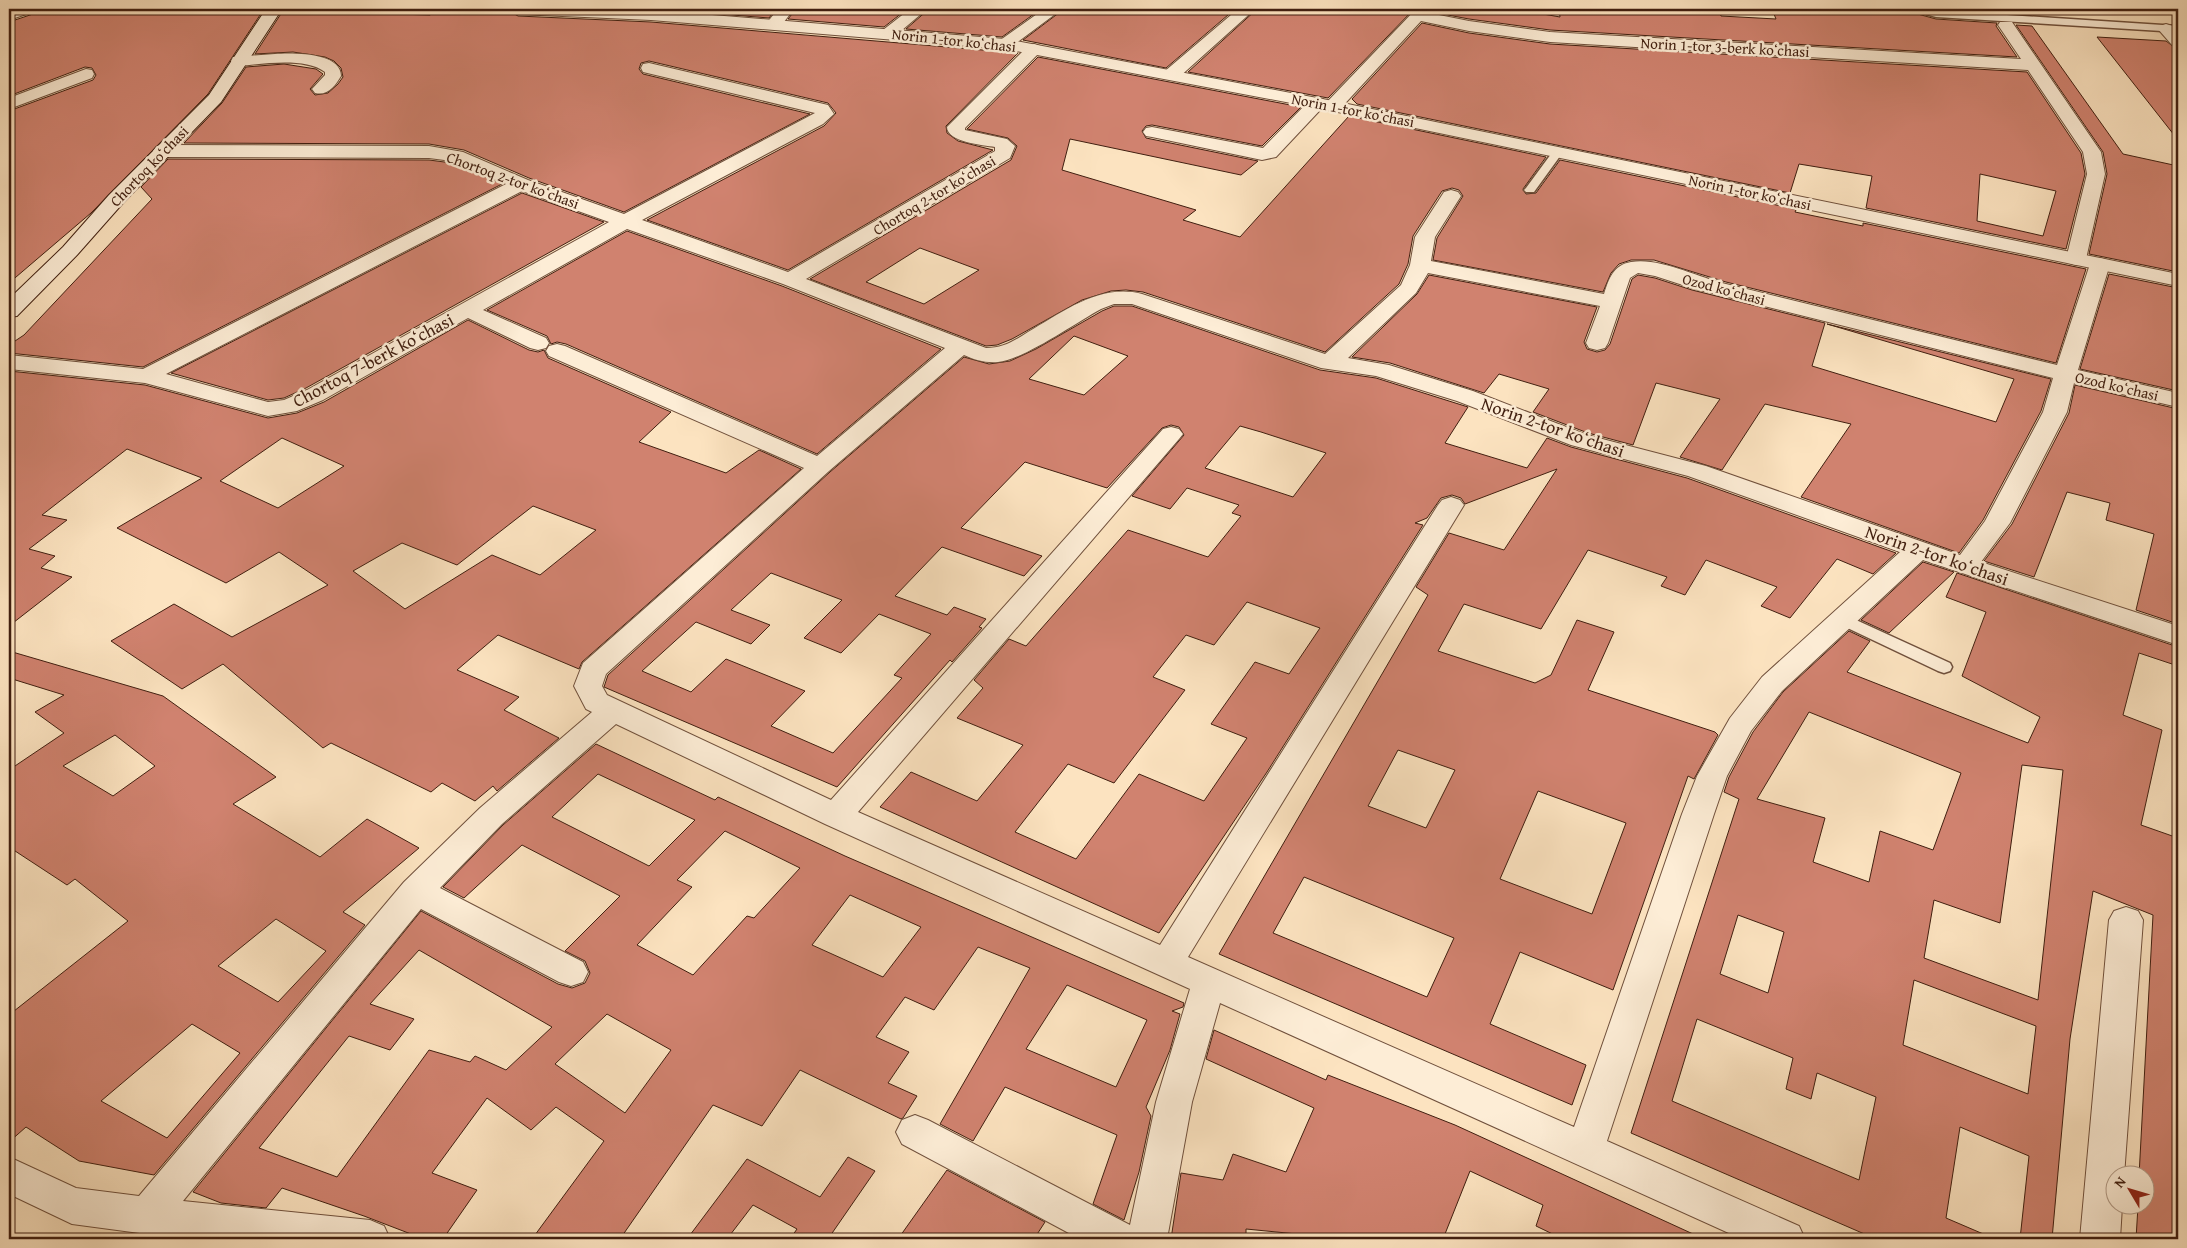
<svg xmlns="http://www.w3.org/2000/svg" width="2187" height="1248" font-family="'Gentium Book Plus',serif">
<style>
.building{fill:#d0826f;stroke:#411f10;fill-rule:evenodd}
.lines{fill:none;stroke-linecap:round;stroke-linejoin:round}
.service-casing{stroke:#70503c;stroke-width:3}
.minor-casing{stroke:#70503c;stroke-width:2}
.tertiary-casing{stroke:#70503c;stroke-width:2}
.secondary-casing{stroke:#411f10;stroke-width:2}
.service{fill:#fdedd6;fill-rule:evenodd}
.minor{fill:#fdedd6;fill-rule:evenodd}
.tertiary{fill:#fdedd6;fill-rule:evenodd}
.secondary{fill:#fdedd6;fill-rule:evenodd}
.labels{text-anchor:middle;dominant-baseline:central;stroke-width:5;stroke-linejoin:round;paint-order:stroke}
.far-street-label{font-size:15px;fill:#411f10;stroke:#fdedd6}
.street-label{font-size:18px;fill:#411f10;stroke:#fdedd6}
</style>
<rect width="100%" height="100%" fill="#fce3c0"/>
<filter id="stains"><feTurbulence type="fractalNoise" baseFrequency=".004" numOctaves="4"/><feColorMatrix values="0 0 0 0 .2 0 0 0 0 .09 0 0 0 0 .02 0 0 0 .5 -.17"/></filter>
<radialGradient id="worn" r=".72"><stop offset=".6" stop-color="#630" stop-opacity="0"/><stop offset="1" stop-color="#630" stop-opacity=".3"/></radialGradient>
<path class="building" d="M36,9h228l-56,85 -117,119 -82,70v-172l84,-31 3,-5 -4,-7 -7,-1 -76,29v-74l24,-8z
M284,9h81l-4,4 69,2 8,-6h35l36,2 9,5 133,6 367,31 -72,73 1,7 11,8 35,9 -205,120 -141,-50 177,-94 12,-13 -8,-10 -179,-42 -8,2 -2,6 4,5 167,40 -186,98 -95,-34 -65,-28 -35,-6 -245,-1 38,-40 24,-36 38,-3 32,5 7,5 -13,15 5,6 13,-2 10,-9 5,-7 -2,-9 -7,-7 -9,-4 -32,-5 -38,2z
M659,9h117l-7,9z
M796,9h111l-23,18 -96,-8z
M929,9h46l18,3 6,-3h42l-39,28 -96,-8z
M1064,9h171l-69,59 -143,-28z
M1257,9h157l-86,89 -140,-26z
M1434,9h81l45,8 -1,-8h160l2,7 55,3 -4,-10h140l2,4 22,6 61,4 -1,3 21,31 -467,-27 -81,-11 -37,-7z
M1422,23l47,10 81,11 477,28 54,81 4,21 -19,75 -200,-41 6,-32 -73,-12 -9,29 -433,-89 -5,-5zM1980,174l76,17 -13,45 -66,-15z
M2016,25l16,1 91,128 55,12v106l-89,-18 18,-80 -4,-22z
M2097,37l69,4 12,9v90z
M1038,57l263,50 -39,39 -110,-21 -6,1 -4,5 4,7 112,23 -17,14 -171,-36 -8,31 134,40 -13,10 57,17 109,-121 197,41 -23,32 3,5 10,-1 24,-33 226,47 10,3 -1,2 68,14v-3l223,46 -30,94 -330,-81 -72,-22h-23l-12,4 -8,9 -8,19 -170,-32 4,-22 26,-42 -4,-6 -7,-2 -10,3 -29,45 -5,28 -9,20 -74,68 -182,-60 -17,-2 -15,1 -29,9 -70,39 -15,6 -11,1 -176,-67 201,-119 6,-14 -9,-8 -41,-9zM920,248l59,22 -55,34 -58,-22z
M168,159l261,1 23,3 50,21 -359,183 -134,-14v-8l15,-10 128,-136 -11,-12z
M522,193l82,29 -298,166 -22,10 -16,2 -97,-27z
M627,231l155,55 159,63 -124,105 -251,-110 -9,-2 -6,2 -4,-8 -60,-26z
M2109,274l69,14v103l-98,-22z
M1429,275l168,32 -13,35 3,7 10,3 8,-2 5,-6 22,-65 6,-4 17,3 37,12 133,33 -13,43 184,56 18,-43 -187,-55 224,55 -10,32 -58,109 -24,33 -158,-56 50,-73 -86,-20 -43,66 -42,-13 40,-58 -64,-16 -23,62 -45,-12 -55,-21 16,-23 -50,-15 -15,19 -94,-30 -38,-6 65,-63z
M1114,306h18l188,64 56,8 92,29 -23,36 82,25 20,-30 24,9 116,31 209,75 -23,21 -36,-15 -47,59 -29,-12 16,-19 -71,-27 -21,35 -24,-9 6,-9 -79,-27 -47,79 -77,-25 -26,47 97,32 16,-8 26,-55 37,12 -26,58 127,42 3,3 -24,44 -6,-3 -75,214 -93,-38 -30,72 96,41 -14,40 -353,-151 209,-359 -12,-8 33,-54 55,17 53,-81 -92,35 -4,-6 -9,-3 -11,3 -14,20 -12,5 8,2 -156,247 -108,161 -279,-126 31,-35 66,29 46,-56 -66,-27 26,-30 -9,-8 35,-41 17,7 102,-116 80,27 33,-41 -9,-3 7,-8 -52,-17 -17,21 -38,-13 52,-61 -5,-8 -8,-2 -9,3 -55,60 -82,-26 -64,66 81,28 -18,20 -82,-29 -47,49 52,19 7,-8 32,12 -7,8 3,1 -30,34 -2,-2 -113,127 -233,-100 4,-12 222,-203 134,-115 25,7 21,-3 26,-12 66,-38zM1074,336l54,20 -44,39 -55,-16zM1240,426l21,6 65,21 -33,44 -88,-29zM771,573l71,27 -38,38 37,15 38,-39 52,20 -37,41 8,3 -69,75 -62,-27 34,-35 -79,-32 -35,33 -49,-21 54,-49 55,22 19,-19 -39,-15zM1247,602l73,26 -31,46 -34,-12 -44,62 36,14 -43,63 -65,-27 -63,85 -61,-27 53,-68 46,19 71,-93 -32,-13 33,-42 28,10zM1398,750l57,20 -29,58 -58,-22zM1538,791l88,32 -34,91 -92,-35zM1304,877l150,61 -27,59 -154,-64z
M468,320l61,30 9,2 6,-2 4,8 123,54 -32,30 87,31 33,-23 42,19 -219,193 -3,7 -81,-34 -41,35 62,27 -15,13 55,28 -62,53 -4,-5 -18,15 -33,-18 -11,9 -100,-49 -8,5 -100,-84 -41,25 -71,-48 63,-37 58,33 96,-52 -49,-33 -53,31 -109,-55 85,-50 -75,-29 -85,66 25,5 -38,29 26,7 -14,12 31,9 -63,49v-255l136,14 123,33 29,-5 27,-11zM282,438l62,28 -66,42 -58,-27zM533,506l63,24 -56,45 -48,-20 -87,54 -52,-38 49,-28 55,22z
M2075,385l103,24v215l-42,-14 18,-76 -48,-14 4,-17 -43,-11 -33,85 -50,-16 28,-37 57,-111z
M1923,562l31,10 -65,61 -28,-13z
M1957,573l221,74v19l-39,-13 -16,62 39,15 -21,95 37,13v401h-42l2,-33h6v-30h-5l14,-261 -60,-24 -23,148 -18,200h-32l9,-83 -69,-29 -14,91 49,21h-119l-245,-106 108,-334 -15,-7 5,-15 24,-45 30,-40 66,-61 21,10 -23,31 181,71 12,-26 -78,-41 24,-64 -40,-15zM1809,712l152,61 -28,77 -53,-19 -11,51 -56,-20 12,-44 -68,-19zM2022,765l41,5 -25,230 -114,-42 10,-58 66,23zM1738,915l46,17 -16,61 -48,-19zM1914,980l122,46 -8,68 -125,-49zM1697,1019l96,39 -7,31 25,10 6,-26 59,24 -17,83 -187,-79z
M9,651l154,45 113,81 -43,27 87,53 47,-38 52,29 -76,64 22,13 -211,250 -75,-14 -53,-34 -17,15v-127l119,-94 -53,-42 -8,6 -58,-38v-77l55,-37 -29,-21 29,-17 -55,-17zM115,735l40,31 -42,30 -50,-30zM276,919l50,32 -48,51 -60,-36zM192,1024l48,29 -73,85 -66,-37z
M596,744l119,56 3,-3 127,59 339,147 -1,4 -11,4 8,3 -10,36 -24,57 5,9 -12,56 -15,48 -31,-16 24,-69 -112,-48 -32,54 -33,-17 90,-156 -52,-21 -44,63 -29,-13 -29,40 33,15 -21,31 29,13 -14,22 -2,1 -101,-49 -38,56 -49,-21 -93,134h-88l72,-98 -48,-34 -25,23 -44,-32 -55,75 45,17 -34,49h-19l-60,-23 -82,-28 -16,20 -45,-5 -28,-11 228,-281 137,73 14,4 13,-5 5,-10 -5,-12 -20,-10 55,-55 -98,-51 -58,53 -21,-11 60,-62zM598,774l97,46 -46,46 -97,-49zM725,831l75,37 -46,50 -7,-2 -54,59 -56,-30 55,-58 -15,-7zM850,895l71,32 -38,50 -71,-32zM419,950l133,77 -46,43 -31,-14 -5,6 -41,-12 -92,127 -78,-29 90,-112 41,14 24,-31 -44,-15zM1067,985l80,35 -31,67 -90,-38zM607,1014l64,36 -46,63 -70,-49z
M1214,1030l112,50 2,-5 127,50 249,114h-141l-27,-13 7,-21 -73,-34 -27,68h-136v-4l-61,-6v10h-75l10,-66 42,7 10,-26 53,18 28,-64 -108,-49z
M848,1157l27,14 -47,68h-38l7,-10 -44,-24 -26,34h-40l60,-80 73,38z
M947,1170l98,52 -11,17h-136z"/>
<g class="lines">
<defs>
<path id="service" d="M1914,9l264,17v6l-242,-15 -21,-6z
M1558,149l5,3 -29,40h-8l-2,-2 2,-2 28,-38z
M1843,614l107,49 2,4 -2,4 -6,2 -6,-2 -101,-48 -2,-4 2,-4z"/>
<path id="minor" d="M12,9h22l-2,3 -23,8v-10z
M778,9h16l-14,18h-12l-2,-3z
M910,9h17l-32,27h-12l-2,-3 2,-3z
M1044,9h18l-51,38h-12l-2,-3 2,-3z
M1238,9h17l-78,70h-12l-2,-4 2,-4z
M1416,9h16l-3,4 40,8 81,11 471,27 -23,-34 2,-3h12l89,130 4,22 -19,85 -3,4 -7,2 -7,-2 -3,-4 21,-85 -4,-22 -55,-82 -478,-28 -81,-11 -48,-10 -82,89 -6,1 -6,-1 -3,-4 3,-4z
M2166,24l6,2 6,7v14l-6,-2 -14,-16 2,-3z
M1034,44l6,2 2,3 -2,3 -75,76v2l42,9 8,7 -5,12 -204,121 180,69c17,0 28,-7 42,-16 35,-20 72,-49 114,-38l183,60 76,-69 9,-20 5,-28 29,-45 7,-2 7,2 3,4 -26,41 -4,24 173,33c5,-15 9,-29 27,-32 28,-5 66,15 95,22 110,27 220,54 331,81l33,-101 3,-4 7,-2 7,2 3,4 -32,106 100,23v14l-104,-24 -7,29 -57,111 -29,39 197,64v19l-255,-85 -141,131 -31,40 -24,45 -13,38 -107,327 192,85 6,13h-63l-522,-236 -28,99 -25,137h-87l-178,-95 -6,-12 6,-12 13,-5 13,5 202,105 26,-123 34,-113 -365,-165 -209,-100 -114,100 -62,64 143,74 5,10 -5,10 -12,4 -12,-4 -138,-73 -238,292 187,19 14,6 6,13h-197l-46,-5 -75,-10 -63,-30v-37l67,31 63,8 265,-314 76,-74 112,-96 -6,-3 -12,-23 9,-23 221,-195 -255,-112 -3,-5 3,-5 8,-2 8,2 252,110 128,-108 -162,-64 -156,-55 -144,81 63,28 3,5 -3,5 -8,2 -8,-2 -62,-30 -145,82 -26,11 -29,5 -123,-33 -136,-14v-14l134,14 363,-185 -54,-23 -23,-3 -267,-1 -6,-2 -3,-4 3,-4 6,-2 267,1 34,6 65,28 96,34 191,-101 -172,-41 -2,-4 2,-4 6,-1 179,42 6,9 -11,10 -181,96 146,52 207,-121v-4c-12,-2 -48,-5 -48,-20l81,-81zM522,191l87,31 -302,168 -23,10 -16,2 -102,-28zM1428,273l172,33 -14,37 3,5 8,2 8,-2 3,-5 22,-65 8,-5 17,3 37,12 361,90 -10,34 -58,109 -25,34 -254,-89 -119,-31 -114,-44 -84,-26 -41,-7 68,-65zM1114,304h18l189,64 55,8 81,25 114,44 117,31 212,76 -138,125 -32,41 -33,58 -15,38 -108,313 -386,-170 276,-452 -4,-5 -9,-3 -9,3 -4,5 -278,440 -302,-133 321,-373 4,-5 -4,-5 -8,-2 -8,2 -332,371 -224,-105 -5,-9 4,-12 223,-203 135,-116c11,5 21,8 34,7 27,-3 77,-39 103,-53z
M275,54c17,-1 66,-2 66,22 -6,10 -13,20 -26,17l-3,-4 13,-14v-3c-20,-15 -62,-8 -86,-6l-6,-1 -2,-4 2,-4z
M86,69l6,1 2,4 -2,4 -83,31v-11z
M1317,98l6,1 3,4 -3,4 -47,50 -14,3 -110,-23 -6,-1 -3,-4 3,-4 6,-1 111,21 48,-49z
M2126,907l12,4 5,9 -19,256h-10v30h8l-2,33h-40l29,-319 5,-9z"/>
<path id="tertiary" d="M510,9l141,1 354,29 328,62 845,173v12l-845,-175 -328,-62 -354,-29 -133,-6 -6,-2z"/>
<path id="secondary" d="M266,9h16l-61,93 -98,101 -46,52 -60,61 -8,1v-18l54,-52 46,-52 100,-100z"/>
</defs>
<use href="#service" class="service-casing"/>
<use href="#minor" class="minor-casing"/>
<use href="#tertiary" class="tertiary-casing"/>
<use href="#secondary" class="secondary-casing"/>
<use href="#service" class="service"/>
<use href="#minor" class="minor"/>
<use href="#tertiary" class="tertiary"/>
<use href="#secondary" class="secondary"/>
</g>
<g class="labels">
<g class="far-street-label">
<text transform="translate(954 40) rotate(6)">Norin 1-tor koʻchasi</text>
<text transform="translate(1725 47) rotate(3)">Norin 1-tor 3-berk koʻchasi</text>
<text transform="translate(1353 110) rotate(11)">Norin 1-tor koʻchasi</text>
<text transform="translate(149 166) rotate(-46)">Chortoq koʻchasi</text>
<text transform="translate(513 180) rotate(20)">Chortoq 2-tor koʻchasi</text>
<text transform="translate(1750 192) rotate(12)">Norin 1-tor koʻchasi</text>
<text transform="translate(934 195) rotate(-31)">Chortoq 2-tor koʻchasi</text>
<text transform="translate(1724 289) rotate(15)">Ozod koʻchasi</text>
<text transform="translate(2117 386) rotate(13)">Ozod koʻchasi</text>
</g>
<g class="street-label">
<text transform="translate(373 360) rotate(-28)">Chortoq 7-berk koʻchasi</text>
<text transform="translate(1553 427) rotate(19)">Norin 2-tor koʻchasi</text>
<text transform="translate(1937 555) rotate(19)">Norin 2-tor koʻchasi</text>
</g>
</g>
<rect width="2187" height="1248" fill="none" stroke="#fce3c0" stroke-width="30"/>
<rect x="10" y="10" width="2167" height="1228" fill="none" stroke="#411f10" stroke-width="2.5"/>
<rect x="15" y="15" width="2157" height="1218" fill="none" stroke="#411f10"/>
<g transform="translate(2130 1190) rotate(308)"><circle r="24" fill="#fdedd6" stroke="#b29b87"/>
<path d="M0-4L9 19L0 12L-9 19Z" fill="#8f2418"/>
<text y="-8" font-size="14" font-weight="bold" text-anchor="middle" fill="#411f10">N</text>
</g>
<rect width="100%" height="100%" filter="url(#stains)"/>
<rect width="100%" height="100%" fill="url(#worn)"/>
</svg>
